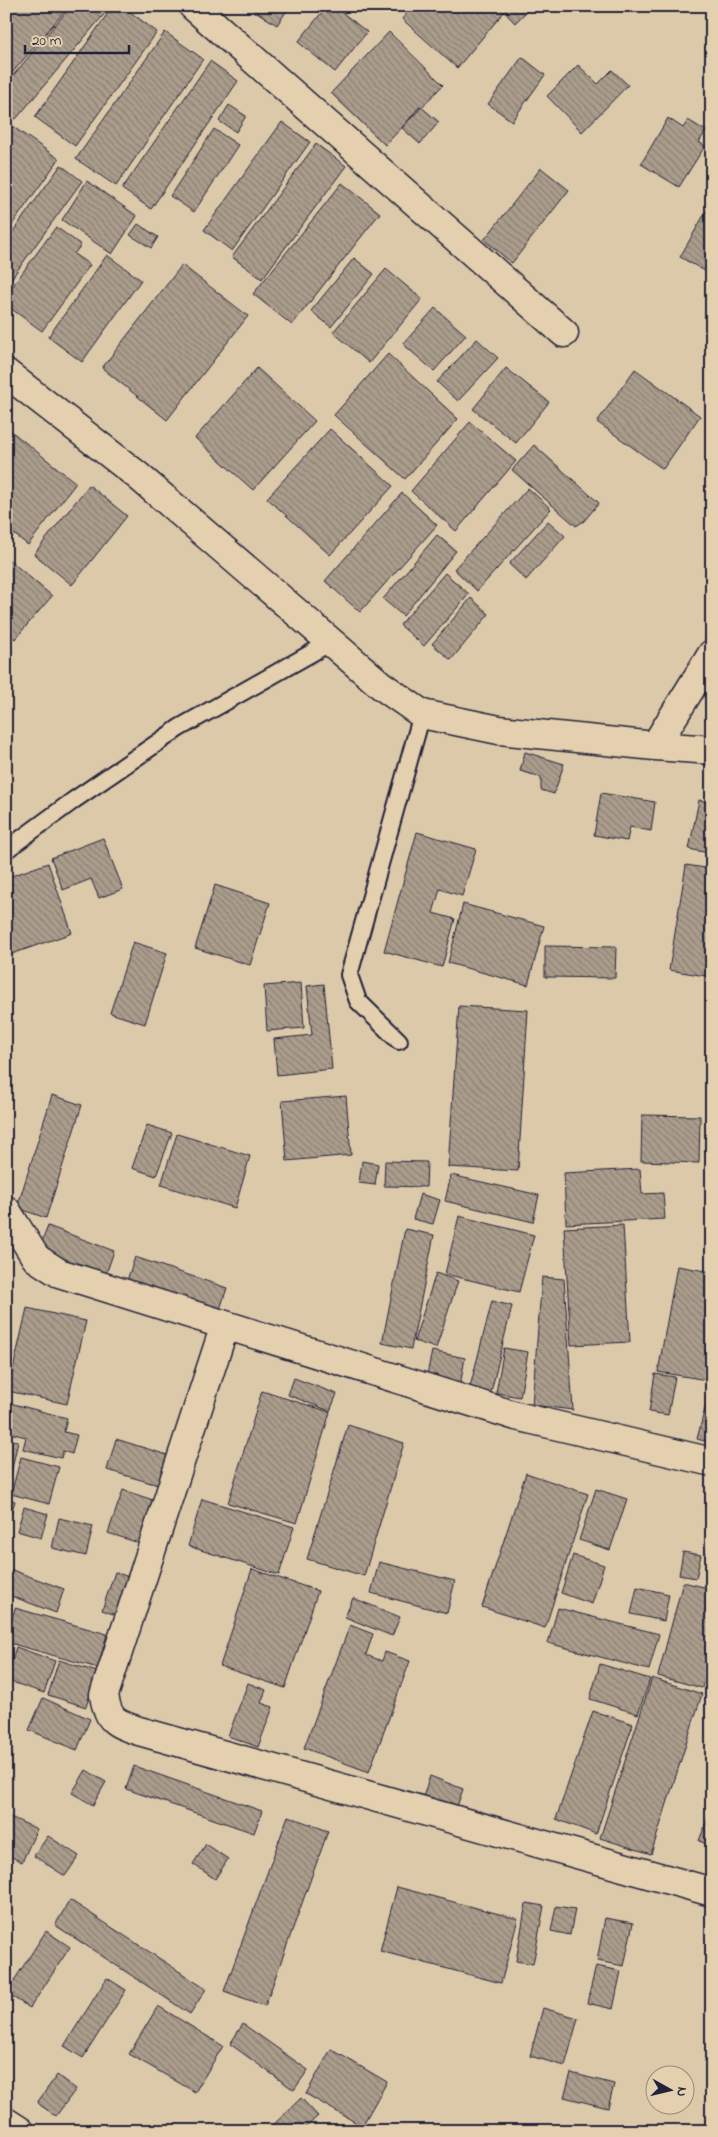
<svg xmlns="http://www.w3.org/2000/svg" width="718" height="2137" font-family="'Indie Flower',sans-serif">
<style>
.building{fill:url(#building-back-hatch);stroke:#22223b}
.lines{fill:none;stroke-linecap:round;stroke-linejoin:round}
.service-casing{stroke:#22223b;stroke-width:20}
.minor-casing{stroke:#22223b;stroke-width:31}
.service{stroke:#e4d0ae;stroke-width:16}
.minor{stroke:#e4d0ae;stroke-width:28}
</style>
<defs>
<pattern id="building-back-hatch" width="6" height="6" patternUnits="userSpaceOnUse" patternTransform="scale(1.25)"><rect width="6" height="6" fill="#ab9d8c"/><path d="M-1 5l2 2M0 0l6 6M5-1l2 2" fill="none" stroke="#8b8074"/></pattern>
</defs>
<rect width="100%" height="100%" fill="#dcc9a9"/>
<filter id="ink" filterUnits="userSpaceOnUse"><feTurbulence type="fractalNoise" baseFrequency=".02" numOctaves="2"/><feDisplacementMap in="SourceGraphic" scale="10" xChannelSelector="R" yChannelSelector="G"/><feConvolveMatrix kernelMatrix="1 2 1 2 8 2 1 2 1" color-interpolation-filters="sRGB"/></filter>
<g filter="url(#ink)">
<path class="building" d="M6,6h63l-63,74z
M71,6h40l-95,113 -10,-8v-27z
M113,6h9l35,26 -82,114 -40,-29z
M254,6h36l-13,19 -25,-16z
M327,6h7l33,26 -32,40 -37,-30z
M413,6h84l7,6 -47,56 -55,-49z
M509,6h23l-17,17 -11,-11z
M165,32l38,27 -87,127 -40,-27z
M389,32l54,53 -58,60 -54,-52z
M522,57l23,18 -33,46 -24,-17z
M210,61l28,20 -87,128 -29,-20z
M578,65l20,19 14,-14 16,15 -46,47 -35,-36z
M229,105l17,11 -10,16 -17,-11z
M420,106l19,16 -19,22 -18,-16z
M668,118l15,10 5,-8 18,11 -7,11 6,4 -26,41 -38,-23z
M282,122l28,20 -78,109 -28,-21z
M9,124l50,35 -53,74v-105z
M214,129l24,16 -44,67 -24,-16z
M316,144l30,22 -84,113 -30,-22z
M61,165l21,16 -76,105v-45z
M541,168l28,22 -57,73 -28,-23z
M87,181l50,35 -25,38 -50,-34z
M342,183l38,30 -88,112 -39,-31z
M712,201v74l-32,-18z
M138,224l20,13 -7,11 -21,-13z
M56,227l25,18 -7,9 16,11 -48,66 -36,-26v-10z
M107,255l34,25 -59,82 -34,-25z
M354,258l20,16 -43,53 -20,-16z
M182,265l66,51 -81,104 -65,-52z
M386,269l36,30 -53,64 -36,-31z
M435,308l31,27 -32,36 -31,-27z
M477,339l21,19 -40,43 -21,-19z
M388,354l70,65 -53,60 -71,-64z
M257,368l58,53 -62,69 -58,-52z
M506,368l43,34 -33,41 -43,-34z
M635,369l65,47 -37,53 -66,-47z
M470,422l46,39 -60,70 -45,-40z
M6,427l70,56 -48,62 -22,-17z
M330,429l63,57 -63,69 -63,-57z
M534,445l65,58 -15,18 -8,5 -64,-56z
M89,485l38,31 -55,69 -38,-31z
M528,488l23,21 -74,82 -23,-22z
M402,493l35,32 -77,87 -35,-31z
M548,521l17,15 -39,44 -17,-16z
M437,535l19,16 -53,65 -20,-17z
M6,557l46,39 -37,43 -9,-7z
M445,573l24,21 -45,52 -24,-21z
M471,598l18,16 -38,46 -19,-16z
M525,752l39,12 -10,30 -13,-4v-13l-21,-6z
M601,793l54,9 -4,29 -21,-4 -3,14 -33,-6z
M699,800l13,3v38l-3,12 -20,-4z
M417,832l59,17 -14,47 -22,-7 -7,24 22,6 -13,48 -58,-16z
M103,838l20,51 -24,9 -8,-19 -28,11 -12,-32z
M48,863l24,70 -66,23v-78z
M686,865l26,4v108l-43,-7z
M215,885l55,18 -20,62 -55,-17z
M463,904l81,22 -16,59 -80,-22z
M133,942l34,11 -22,71 -35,-11z
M545,946l71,1 -1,31 -70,-1z
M301,983l3,45 -37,3 -3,-45z
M324,984l8,85 -55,6 -3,-36 38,-4 -5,-49z
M459,1006l69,4 -10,161 -70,-4z
M52,1095l30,10 -36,113 -29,-10z
M346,1096l5,59 -64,6 -5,-60z
M642,1115l58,1 -1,47 -58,-2z
M147,1125l25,8 -16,43 -24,-8z
M177,1134l73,22 -15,52 -74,-23z
M362,1161l16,3 -3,21 -16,-2z
M385,1161l42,1 -1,25 -42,-1z
M640,1169l2,25 21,-1 2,26 -99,5 -2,-51z
M451,1175l88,20 -6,27 -88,-21z
M420,1194l20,6 -7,24 -20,-5z
M459,1216l75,19 -15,57 -74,-18z
M623,1225l7,117 -59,3 -7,-117z
M48,1226l66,25 -9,26 -67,-25z
M405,1229l29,6 -23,114 -29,-6z
M135,1257l92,31 -11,33 -92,-32z
M677,1266l35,6v81l-5,27 -49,-8z
M436,1273l22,8 -22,67 -22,-7z
M542,1277l22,2 9,131 -41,-5z
M492,1301l20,5 -22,90 -21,-5z
M27,1308l59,13 -19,83 -59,-13z
M504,1348l24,4 -8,45 -24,-4z
M432,1351l33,7 -6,33 -34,-7z
M655,1374l20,3 -7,38 -19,-3z
M294,1378l43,16 -7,17 -42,-16z
M262,1391l68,21 -33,111 -69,-20z
M709,1393l3,1v49l-15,-4z
M6,1402l61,16 -3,14 13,3 -5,19 -9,-3 -2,7 -38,-9 3,-12 -20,-5z
M348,1425l56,18 -40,133 -57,-17z
M6,1439l12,2 -11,51h-1z
M116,1439l51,16 -9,30 -51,-15z
M21,1457l38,10 -10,37 -38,-10z
M526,1473l62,21 -43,134 -63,-21z
M596,1489l31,10 -17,51 -31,-10z
M123,1490l30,10 -14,43 -31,-10z
M6,1499l9,2 -9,29z
M202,1499l92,28 -15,48 -91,-29z
M24,1507l24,7 -7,24 -24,-7z
M59,1518l34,8 -7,30 -34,-8z
M712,1532v25l-6,-1z
M683,1552l18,3 -5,23 -17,-3z
M573,1555l31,10 -12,39 -31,-11z
M379,1562l76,19 -8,32 -76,-20z
M252,1569l66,22 -33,97 -65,-22z
M12,1570l52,19 -8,24 -50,-19v-8z
M115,1572l22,8 -13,38 -22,-8z
M683,1582l29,7v64l-10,35 -44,-12z
M637,1587l32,7 -5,27 -33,-7z
M353,1598l47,19 -8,19 -47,-19z
M15,1608l92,26 -9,34 -92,-26z
M558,1608l101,26 -10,36 -101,-27z
M350,1625l23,9 -7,21 16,6 3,-9 25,9 -41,111 -65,-24z
M16,1647l39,14 -11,32 -38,-13z
M59,1660l38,12 -11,35 -38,-12z
M600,1664l50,15 -12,35 -48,-15z
M712,1668v17l-4,-2z
M652,1678l50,16 -51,160 -51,-16z
M248,1683l18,7 -5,13 12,4 -15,40 -30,-11z
M43,1698l47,21 -13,31 -48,-20z
M593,1711l40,13 -37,110 -40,-15z
M134,1766l128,45 -8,22 -128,-44z
M86,1770l20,12 -13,23 -21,-12z
M430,1776l33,13 -8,23 -33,-12z
M712,1807v39l-13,-5z
M6,1815l31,14 -15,33 -16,-8z
M288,1816l40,15 -63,175 -41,-15z
M48,1836l31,20 -14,20 -31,-20z
M206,1844l22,15 -13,20 -22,-15z
M397,1887l121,32 -17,64 -121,-32z
M70,1900l136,89 -16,25 -135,-89z
M526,1903l18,3 -11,58 -17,-3z
M556,1906l19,3 -5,26 -19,-4z
M605,1918l28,5 -9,43 -27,-5z
M46,1931l24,16 -40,61 -24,-15z
M596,1966l25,5 -8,38 -26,-6z
M107,1978l19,12 -43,68 -19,-12z
M158,2006l65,40 -28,46 -66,-38z
M543,2008l35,10 -13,48 -35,-10z
M243,2024l65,46 -14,20 -64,-46z
M331,2049l56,33 -25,44 -56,-32z
M571,2073l43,11 -6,24 -44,-11z
M57,2075l19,14 -20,27 -19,-13z
M301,2098l17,18 -16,15h-35z"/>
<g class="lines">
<defs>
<path id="service" d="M6,850l68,-50 105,-72 152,-86
M399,1041l-41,-40 -9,-26 73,-261"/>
<path id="minor" d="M193,6l371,327
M6,373l131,102 245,211 40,28 77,16 156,16 57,4
M655,746l57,-92
M6,1210l30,48 23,15 457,143 196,46
M225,1325l-121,370c4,26 11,28 35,36l573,161
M6,2122l14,9"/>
</defs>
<use href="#service" class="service-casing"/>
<use href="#minor" class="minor-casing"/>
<use href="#service" class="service"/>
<use href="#minor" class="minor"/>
</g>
</g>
<rect width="718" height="2137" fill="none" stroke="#e4d0ae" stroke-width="25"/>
<rect x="12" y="12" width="693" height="2112" fill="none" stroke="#22223b" stroke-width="2" filter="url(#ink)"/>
<g transform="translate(670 2090) rotate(98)"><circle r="24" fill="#e4d0ae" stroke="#968a80"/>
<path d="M0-4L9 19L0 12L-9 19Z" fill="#22223b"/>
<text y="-8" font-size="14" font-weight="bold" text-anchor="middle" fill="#22223b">N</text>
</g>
<path d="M25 45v8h104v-8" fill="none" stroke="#22223b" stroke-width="2.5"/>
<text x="32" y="45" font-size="15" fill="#22223b" stroke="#e4d0ae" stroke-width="4" paint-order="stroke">20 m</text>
</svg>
